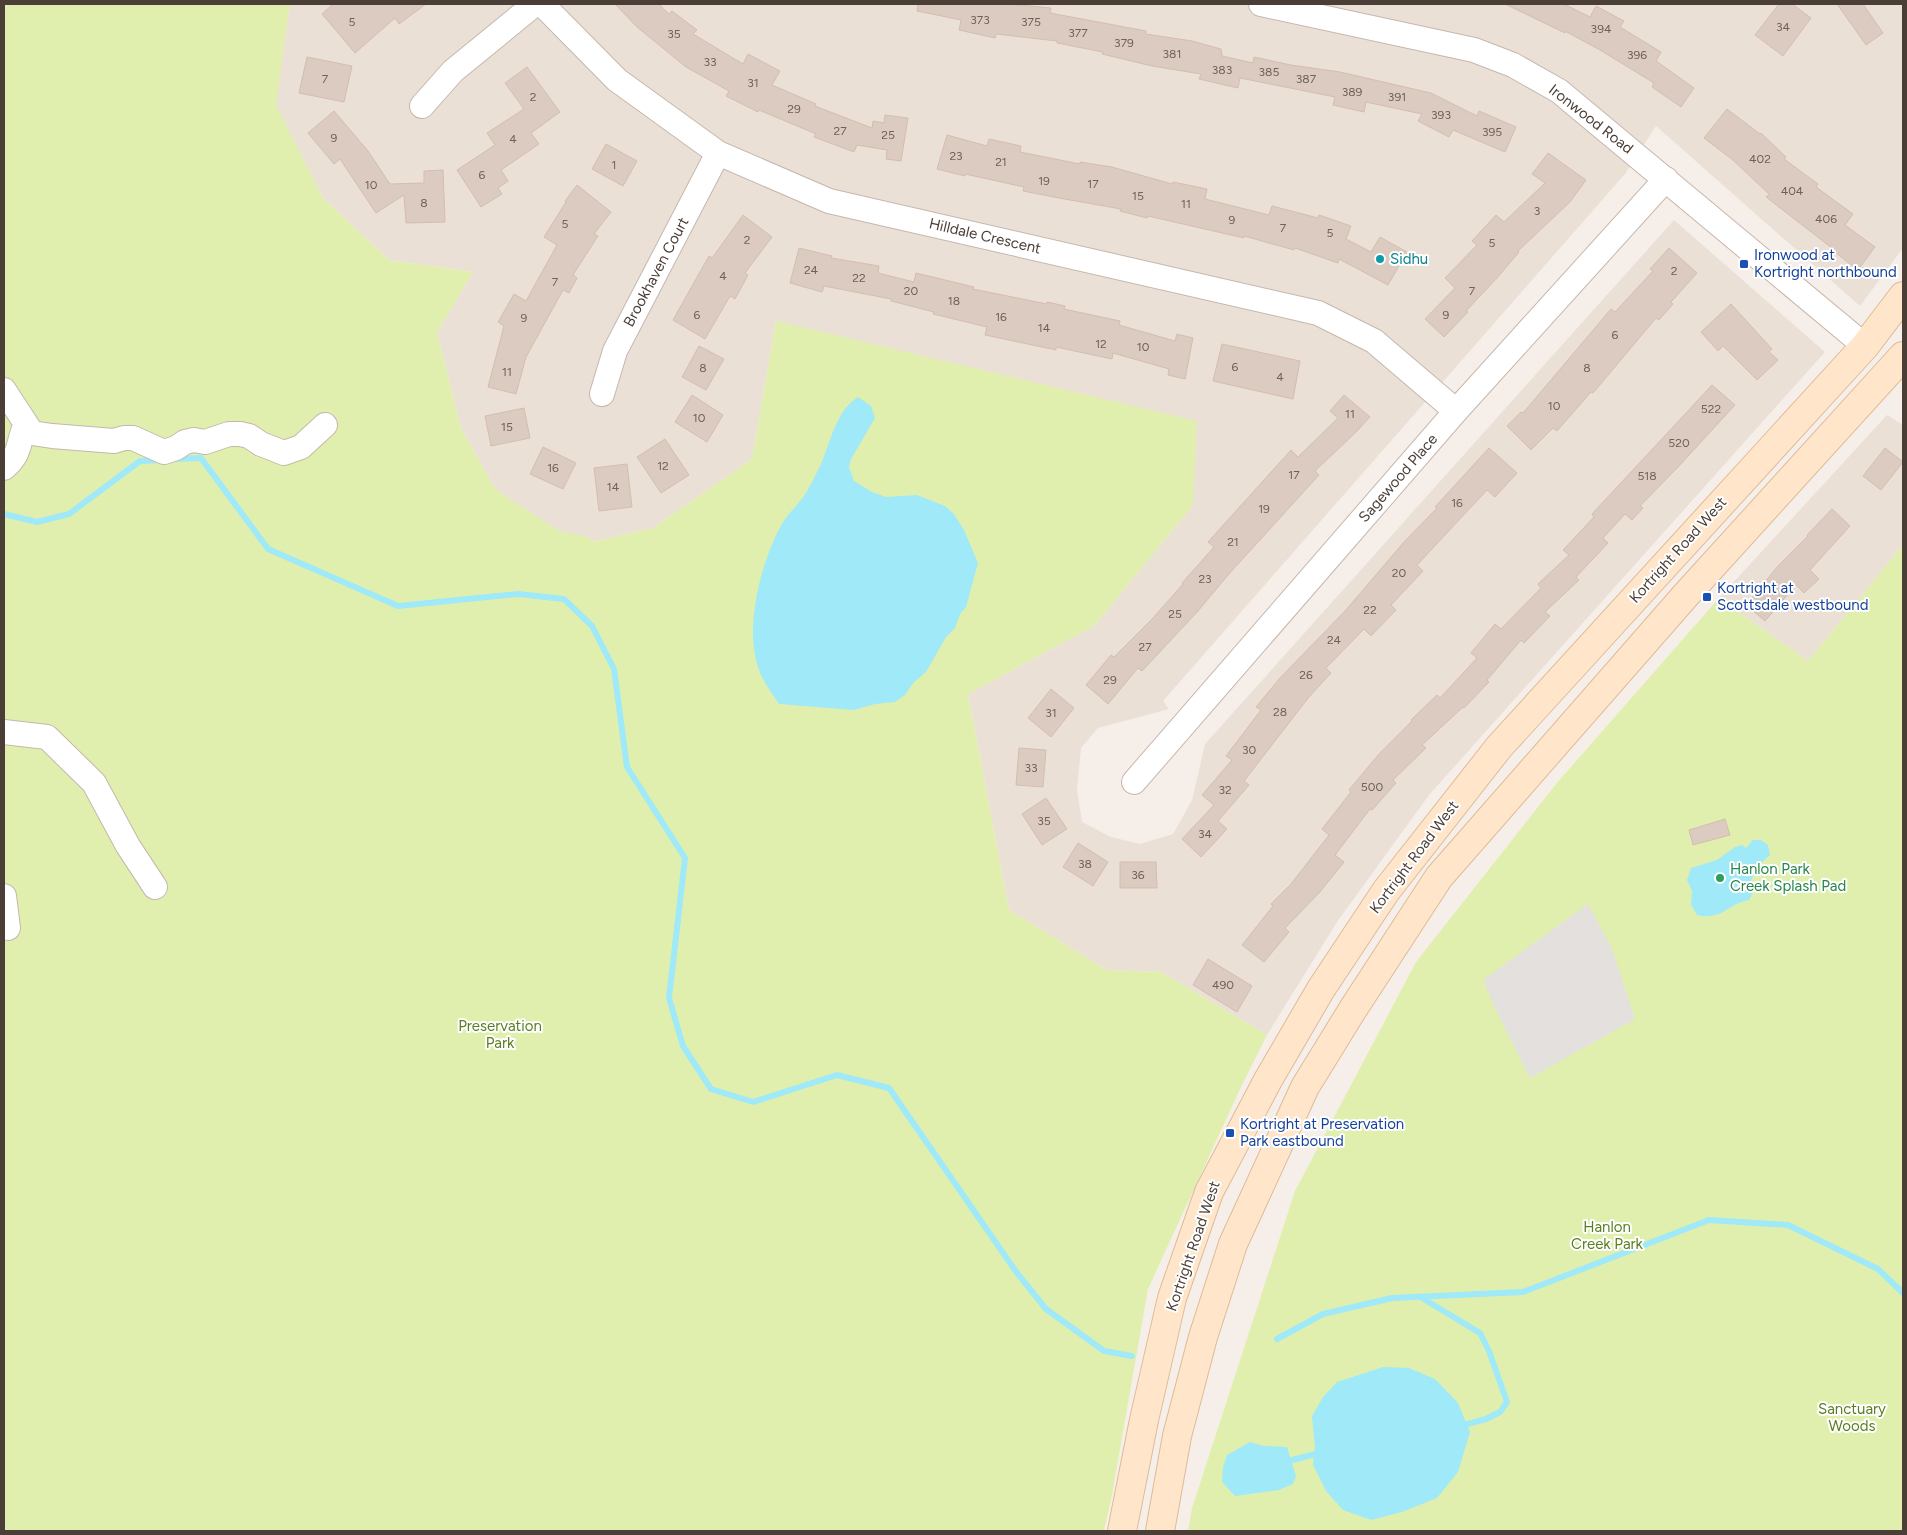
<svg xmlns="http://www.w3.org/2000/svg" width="1907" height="1535" font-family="Figtree,sans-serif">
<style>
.residential{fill:#ebe0d6}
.green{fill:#e1efae}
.parking{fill:#e4e0de}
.water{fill:#9fe9f9}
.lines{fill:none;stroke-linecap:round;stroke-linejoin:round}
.stream{stroke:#9fe9f9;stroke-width:6}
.building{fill:#dccbc0;stroke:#d5bdaf}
.street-casing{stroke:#c6b7ad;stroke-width:26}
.secondary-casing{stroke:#dfba96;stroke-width:30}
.street{stroke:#fff;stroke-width:24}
.secondary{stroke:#ffe6ca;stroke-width:28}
.culture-dot{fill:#0f9aa8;stroke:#fff;stroke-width:2}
.transit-dot{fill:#1a4fb4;stroke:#fff;stroke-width:2}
.leisure-dot{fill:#2e9e5b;stroke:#fff;stroke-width:2}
.labels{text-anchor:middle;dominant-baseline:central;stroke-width:4;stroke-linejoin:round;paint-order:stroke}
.number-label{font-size:12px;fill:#6f6158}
.street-label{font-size:15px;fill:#4b3e36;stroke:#fff}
.transit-label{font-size:15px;fill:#164399;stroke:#fff;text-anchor:start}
.culture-label{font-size:15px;fill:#0d838f;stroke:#fff;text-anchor:start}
.leisure-label{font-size:15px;fill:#27864d;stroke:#fff;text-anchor:start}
.park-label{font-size:15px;fill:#5a7f20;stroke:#fff}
</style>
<rect width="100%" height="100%" fill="#f6efe9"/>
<path class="residential" d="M295,4h1608v244l-43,58 -204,-180 -31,48 -462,527 6,8 -71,19 -17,20 -4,42 5,32 29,15 29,7 33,-10 19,-34 13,-56 469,-524 151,132 -396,443 -92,127 -70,113 -106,-63 -54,-2 -98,-60 -41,-216 126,-68 99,-121 -417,-184 -24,138 -99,69 -74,17 -83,-55 -35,-62 -24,-96 36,-60 -84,-12 -66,-62 -48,-93 14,-96z
M1887,415l16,10v120l-95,116 -89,-63z"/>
<path class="green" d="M4,4h291l-6,5 -13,96 47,93 66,62 84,12 -36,60 24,96 35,62 63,41 29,6 4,5 61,-14 99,-69 24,-138 421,100 -4,84 -99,121 -126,68 41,216 98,60 54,2 106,63 -26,52 -93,202 -36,206 -8,36h-1100z
M1903,545v986h-715l4,-23 103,-317 121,-229 140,-178 163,-186 89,63z"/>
<path class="parking" d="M1588,904l24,45 23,70 -105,59 -34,-68 -13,-30z"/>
<path class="water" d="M858,397l13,9 4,12 -24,41 -2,8 5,14 18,11 14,5 31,-2 28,11 9,8 10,16 14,33 -12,44 -6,7 -5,14 -9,9 -20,35 -12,10 -9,13 -10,7 -20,2 -21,6 -75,-6c-8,-12 -18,-25 -22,-40 -12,-41 5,-106 26,-142 5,-8 11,-13 17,-21 7,-8 12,-19 17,-29 13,-24 16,-59 41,-75z
M1753,840h8l7,5 2,10 -10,9 -9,16 2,12 -4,8c-22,4 -27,21 -52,15l-6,-10 1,-14 -5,-11 4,-12 26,-8 18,-13 7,-2 4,3z
M1383,1367l26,1 26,11 23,24 12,29 -12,40 -21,26 -35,14 -31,8 -28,-10 -17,-19 -13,-26 2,-17 -3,-32 11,-19 14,-15z
M1250,1442l14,4 23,1 9,29 -3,8 -14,6 -44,6 -13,-14 1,-15 4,-12z"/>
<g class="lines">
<path class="stream" d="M174,459l27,-1 67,91 130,57 120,-12 46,5 28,27 22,43 13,98 58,91 -16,140 14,48 28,43 42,13 84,-27 52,13 128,185 29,36 58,42 28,5
M4,514l33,8 32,-8 71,-53 22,-1
M1422,1298l58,35 9,18 18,51 -7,10 -14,7 -26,7
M1277,1339l46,-25 69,-16 131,-6 186,-72 79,5 90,44 25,24
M1292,1460l28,-7"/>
</g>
<path class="building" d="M333,4h93l-27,20 -4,-6 -40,35 -33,-39z
M615,4h44l10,10 3,-3 25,19 -4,4 50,30 5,-10 32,17 -8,14 44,19 -1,2 57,22 1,-7 11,2 1,-8 23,3 -7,43 -15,-2 1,-9 -30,-5 -3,7 -40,-15 2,-3 -57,-24 -1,2 -32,-16 3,-5 -43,-24 -49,-40z
M918,4h91l42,4 -1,5 96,18v3l46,7 29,8 1,7 31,7 1,-6 37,8 49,7 91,21 46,23 2,-5 37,16 -11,25 -52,-22 -4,7 -31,-16 4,-7 -56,-12 -2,10 -31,-7 2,-8 -95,-19 -2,10 -39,-9 2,-5 -49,-8 -50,-12 1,-2 -46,-9v-2l-61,-7 -1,4 -36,-8 2,-10 -44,-9z
M1505,4h59l26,13 6,-11 28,15 -4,6 41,25 -5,9 38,27 -13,19 -29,-20 2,-4 -54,-33 -35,-19v2z
M1779,4h13l19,14 -28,38 -28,-21z
M1837,4h26l20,29 -17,12z
M307,57l45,9 -8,36 -45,-9z
M527,67l33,45 -29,21 8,11 -38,26 7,11 -10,7 4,6 -21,13 -24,-37 38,-25 -8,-12 37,-24 -19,-26z
M1727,109l33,25 1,-1 25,24 -2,2 34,25 -2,3 37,27 -8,11 30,22 -17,23 -22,-17 1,-1 -71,-55 3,-3 -36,-34 -29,-22z
M334,111l34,40 22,33 34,-1v-12l19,-1 2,52 -39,1 -2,-28 -28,18 -36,-54 -6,5 -26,-31z
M947,135l40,11 2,-7 32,7 -1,6 60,12v-2l32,5 60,17 1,-2 34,7 -2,10 64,16 3,-9 46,12 1,-3 32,11 -5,13 25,13 9,-15 27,15 -19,33 -49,-26 -1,4 -43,-15 -1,2 -50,-14v2l-96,-22 -1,2 -27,-7 1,-2 -62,-11 -36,-7 1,-4 -59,-13v2l-28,-7z
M606,144l31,17 -14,25 -31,-17z
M1548,153l38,27 -16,22 -52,49 1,1 -22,26 -31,33 2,1 -24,25 -19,-18 30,-31 -10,-10 32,-33 -5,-4 24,-26 8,7 41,-39 -13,-9z
M577,185l34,27 -17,22 4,2 -25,39 4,3 -8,15 -6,-3 -37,67 -10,37 -28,-7 16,-61 -6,-4 16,-28 12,7 31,-56 -13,-8 22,-35 -1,-1z
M743,215l29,22 -27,36 3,2 -13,24 -5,-3 -25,43 -32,-19 36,-64 3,2z
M799,248l33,8 -1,2 48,8 -1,7 36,9 2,-9 58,14 -1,2 74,15v-2l18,4 -1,3 56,12 -1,4 56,16 2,-7 16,4 -8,41 -17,-4 1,-6 -56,-16 -1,6 -56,-12v3l-71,-15 2,-8 -54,-13 1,-2 -43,-11v-2l-67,-13 -2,6 -32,-9z
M1669,248l28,25 -26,29 2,2 -14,16 -3,-2 -63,75 -2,-1 -34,39 -4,-3 -22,22 -24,-24 14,-14 2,1 88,-104 4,3 38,-41 -3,-2z
M1731,304l41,45 -3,3 9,8 -21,20 -34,-34 -5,5 -17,-19z
M1222,344l78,17 -7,38 -80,-18z
M699,346l25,13 -18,31 -24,-13z
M1712,385l23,20 -57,62 -38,39 3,2 -11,12 -7,-6 -22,24 5,5 -32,34 3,3 -34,32 5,4 -26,27 -3,-3 -34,40 2,2 -25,26 -1,-1 -41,38 4,3 -33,32 3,3 -24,27 -2,-1 -35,46 9,7 -25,31 -34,35 4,4 -25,30 -22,-17 31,-39 -2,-2 20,-20 38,-49 -7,-6 29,-37 -2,-2 30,-36 33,-33 -1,-1 26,-25 3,3 37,-40 -6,-5 24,-29 6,5 40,-41 -3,-4 31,-29 -6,-5 31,-33 -2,-3z
M692,395l31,20 -16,27 -32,-20z
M1344,395l26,22 -15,16 -40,38 4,4 -91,100 -30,36 -56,60 -4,-3 -30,36 -22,-19 25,-30 3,2 39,-39 30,-34 -1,-1 32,-36 -6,-5 83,-92 7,7 40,-39 -8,-7z
M524,408l6,30 -39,8 -6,-30z
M665,439l24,36 -28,18 -24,-36z
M543,447l33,16 -13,26 -33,-15z
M1489,448l28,25 -22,24 -8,-7 -70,75 6,6 -32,34 5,5 -25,26 -7,-7 -38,39 5,5 -22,24 -65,84 5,4 -31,36 9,8 -26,28 -19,-18 32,-34 -12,-10 30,-35 -6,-4 35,-46 -5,-3 24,-29 65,-67 59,-69 33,-34 -2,-1z
M1885,448l18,14 -22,28 -18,-14z
M627,464l5,43 -33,4 -5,-43z
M1832,509l18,17 -40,44 9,9 -15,14 -8,-8 -31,36 -19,-16 32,-39 30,-30 -1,-1z
M1051,689l23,19 -23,29 -23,-19z
M1019,748l27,2 -3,37 -27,-2z
M1046,798l21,31 -25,16 -20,-31z
M1725,819l5,16 -37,10 -4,-15z
M1078,843l30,19 -15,24 -30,-19z
M1120,862h36l1,26h-37z
M1208,959l44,27 -15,26 -44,-27z"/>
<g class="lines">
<defs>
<path id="street" d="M542,4l75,76 101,73 111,48 489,112 56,28 82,70
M1261,4l213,46 39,15 46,26 306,255
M422,106l31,-35 82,-67
M4,390l28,43 20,3 62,5 10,-3h9l31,14 12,-4 9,-6 9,-2 11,2 24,-8h11l9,2 12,8 23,9 17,-6 24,-22
M602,394l13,-43 103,-198
M4,468c18,-15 13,-25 22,-44
M4,732l43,5 47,46 34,63 27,41
M1134,782l322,-371 210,-232
M4,896l4,32"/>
<path id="secondary" d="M1122,1531l22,-111 28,-122 37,-106 59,-112 53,-91 65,-98 113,-144 366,-401 38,-50
M1160,1531l17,-95 26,-99 30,-93 72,-157 48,-78 86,-132 246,-281 218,-240"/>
</defs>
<use href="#street" class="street-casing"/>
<use href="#secondary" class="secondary-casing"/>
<use href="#street" class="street"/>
<use href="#secondary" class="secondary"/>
</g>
<circle class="culture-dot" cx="1380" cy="259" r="5"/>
<g class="transit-dot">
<rect x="1739" y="259" width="10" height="10" rx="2.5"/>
<rect x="1702" y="592" width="10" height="10" rx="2.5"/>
<rect x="1225" y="1128" width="10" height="10" rx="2.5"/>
</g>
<circle class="leisure-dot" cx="1720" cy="878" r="5"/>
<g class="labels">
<g class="number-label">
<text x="980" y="20">373</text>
<text x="352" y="22">5</text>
<text x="1031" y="22">375</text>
<text x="1783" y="27">34</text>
<text x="1601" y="29">394</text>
<text x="1078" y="33">377</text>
<text x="674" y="34">35</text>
<text x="1124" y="43">379</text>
<text x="1172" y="54">381</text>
<text x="1637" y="55">396</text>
<text x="710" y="62">33</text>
<text x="1222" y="70">383</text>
<text x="1269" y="72">385</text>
<text x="325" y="79">7</text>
<text x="1306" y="79">387</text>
<text x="753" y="83">31</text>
<text x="1352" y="92">389</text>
<text x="533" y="97">2</text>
<text x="1397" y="97">391</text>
<text x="794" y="109">29</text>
<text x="1441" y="115">393</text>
<text x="840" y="131">27</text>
<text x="1492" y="132">395</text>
<text x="888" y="135">25</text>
<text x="334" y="138">9</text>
<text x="513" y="139">4</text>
<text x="956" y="156">23</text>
<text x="1760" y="159">402</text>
<text x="1001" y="162">21</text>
<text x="614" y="165">1</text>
<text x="482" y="175">6</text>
<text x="1044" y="181">19</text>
<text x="1093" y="184">17</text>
<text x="371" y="185">10</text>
<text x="1792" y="191">404</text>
<text x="1138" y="196">15</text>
<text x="424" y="203">8</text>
<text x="1186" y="204">11</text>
<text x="1537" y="211">3</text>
<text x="1826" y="219">406</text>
<text x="1232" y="220">9</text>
<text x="565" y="224">5</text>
<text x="1283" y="228">7</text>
<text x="1330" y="233">5</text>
<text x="747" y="240">2</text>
<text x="1492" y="243">5</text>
<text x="811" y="270">24</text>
<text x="1674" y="271">2</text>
<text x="723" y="276">4</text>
<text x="859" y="278">22</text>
<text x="555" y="282">7</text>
<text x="911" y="291">20</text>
<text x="1472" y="291">7</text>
<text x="954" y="301">18</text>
<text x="697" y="315">6</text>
<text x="1446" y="315">9</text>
<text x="1001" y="317">16</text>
<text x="524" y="318">9</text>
<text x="1044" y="328">14</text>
<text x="1615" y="335">6</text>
<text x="1101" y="344">12</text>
<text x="1143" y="347">10</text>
<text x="1235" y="367">6</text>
<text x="703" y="368">8</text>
<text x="1587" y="368">8</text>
<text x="507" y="372">11</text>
<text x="1280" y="377">4</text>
<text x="1554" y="406">10</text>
<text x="1711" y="409">522</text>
<text x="1350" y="414">11</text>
<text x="699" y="418">10</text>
<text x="507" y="427">15</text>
<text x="1679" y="443">520</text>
<text x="663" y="466">12</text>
<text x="553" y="468">16</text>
<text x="1294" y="475">17</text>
<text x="1647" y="476">518</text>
<text x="613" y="487">14</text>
<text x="1457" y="503">16</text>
<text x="1264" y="509">19</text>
<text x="1233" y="542">21</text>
<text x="1399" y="573">20</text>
<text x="1205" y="579">23</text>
<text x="1370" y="610">22</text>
<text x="1175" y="614">25</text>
<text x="1334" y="640">24</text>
<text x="1145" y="647">27</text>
<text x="1306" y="675">26</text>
<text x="1110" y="680">29</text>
<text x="1280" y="712">28</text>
<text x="1051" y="713">31</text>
<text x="1249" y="750">30</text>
<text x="1031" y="768">33</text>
<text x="1372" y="787">500</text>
<text x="1225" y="790">32</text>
<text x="1044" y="821">35</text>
<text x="1205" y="834">34</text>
<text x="1085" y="864">38</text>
<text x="1138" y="875">36</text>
<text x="1223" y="985">490</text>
</g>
<g class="street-label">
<text transform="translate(1591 119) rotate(38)">Ironwood Road</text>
<text transform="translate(985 236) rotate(13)">Hilldale Crescent</text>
<text transform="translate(656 272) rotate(-62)">Brookhaven Court</text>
<text transform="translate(1398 478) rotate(-49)">Sagewood Place</text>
<text transform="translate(1678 550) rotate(-48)">Kortright Road West</text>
<text transform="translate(1414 857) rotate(-53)">Kortright Road West</text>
<text transform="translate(1193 1246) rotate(-71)">Kortright Road West</text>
</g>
<g class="transit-label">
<text x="1754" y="255">Ironwood at<tspan x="1754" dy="17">Kortright northbound</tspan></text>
<text x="1717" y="588">Kortright at<tspan x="1717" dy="17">Scottsdale westbound</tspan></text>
<text x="1240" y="1124">Kortright at Preservation<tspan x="1240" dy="17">Park eastbound</tspan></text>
</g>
<g class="culture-label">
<text x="1390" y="259">Sidhu</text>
</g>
<g class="leisure-label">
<text x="1730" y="869">Hanlon Park<tspan x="1730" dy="17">Creek Splash Pad</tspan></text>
</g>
<g class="park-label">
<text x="500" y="1026">Preservation<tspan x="500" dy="17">Park</tspan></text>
<text x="1607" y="1227">Hanlon<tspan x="1607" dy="17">Creek Park</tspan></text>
<text x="1852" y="1409">Sanctuary<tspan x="1852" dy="17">Woods</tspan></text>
</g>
</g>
<rect width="1907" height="1535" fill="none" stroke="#4b3e36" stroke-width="10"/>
</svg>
